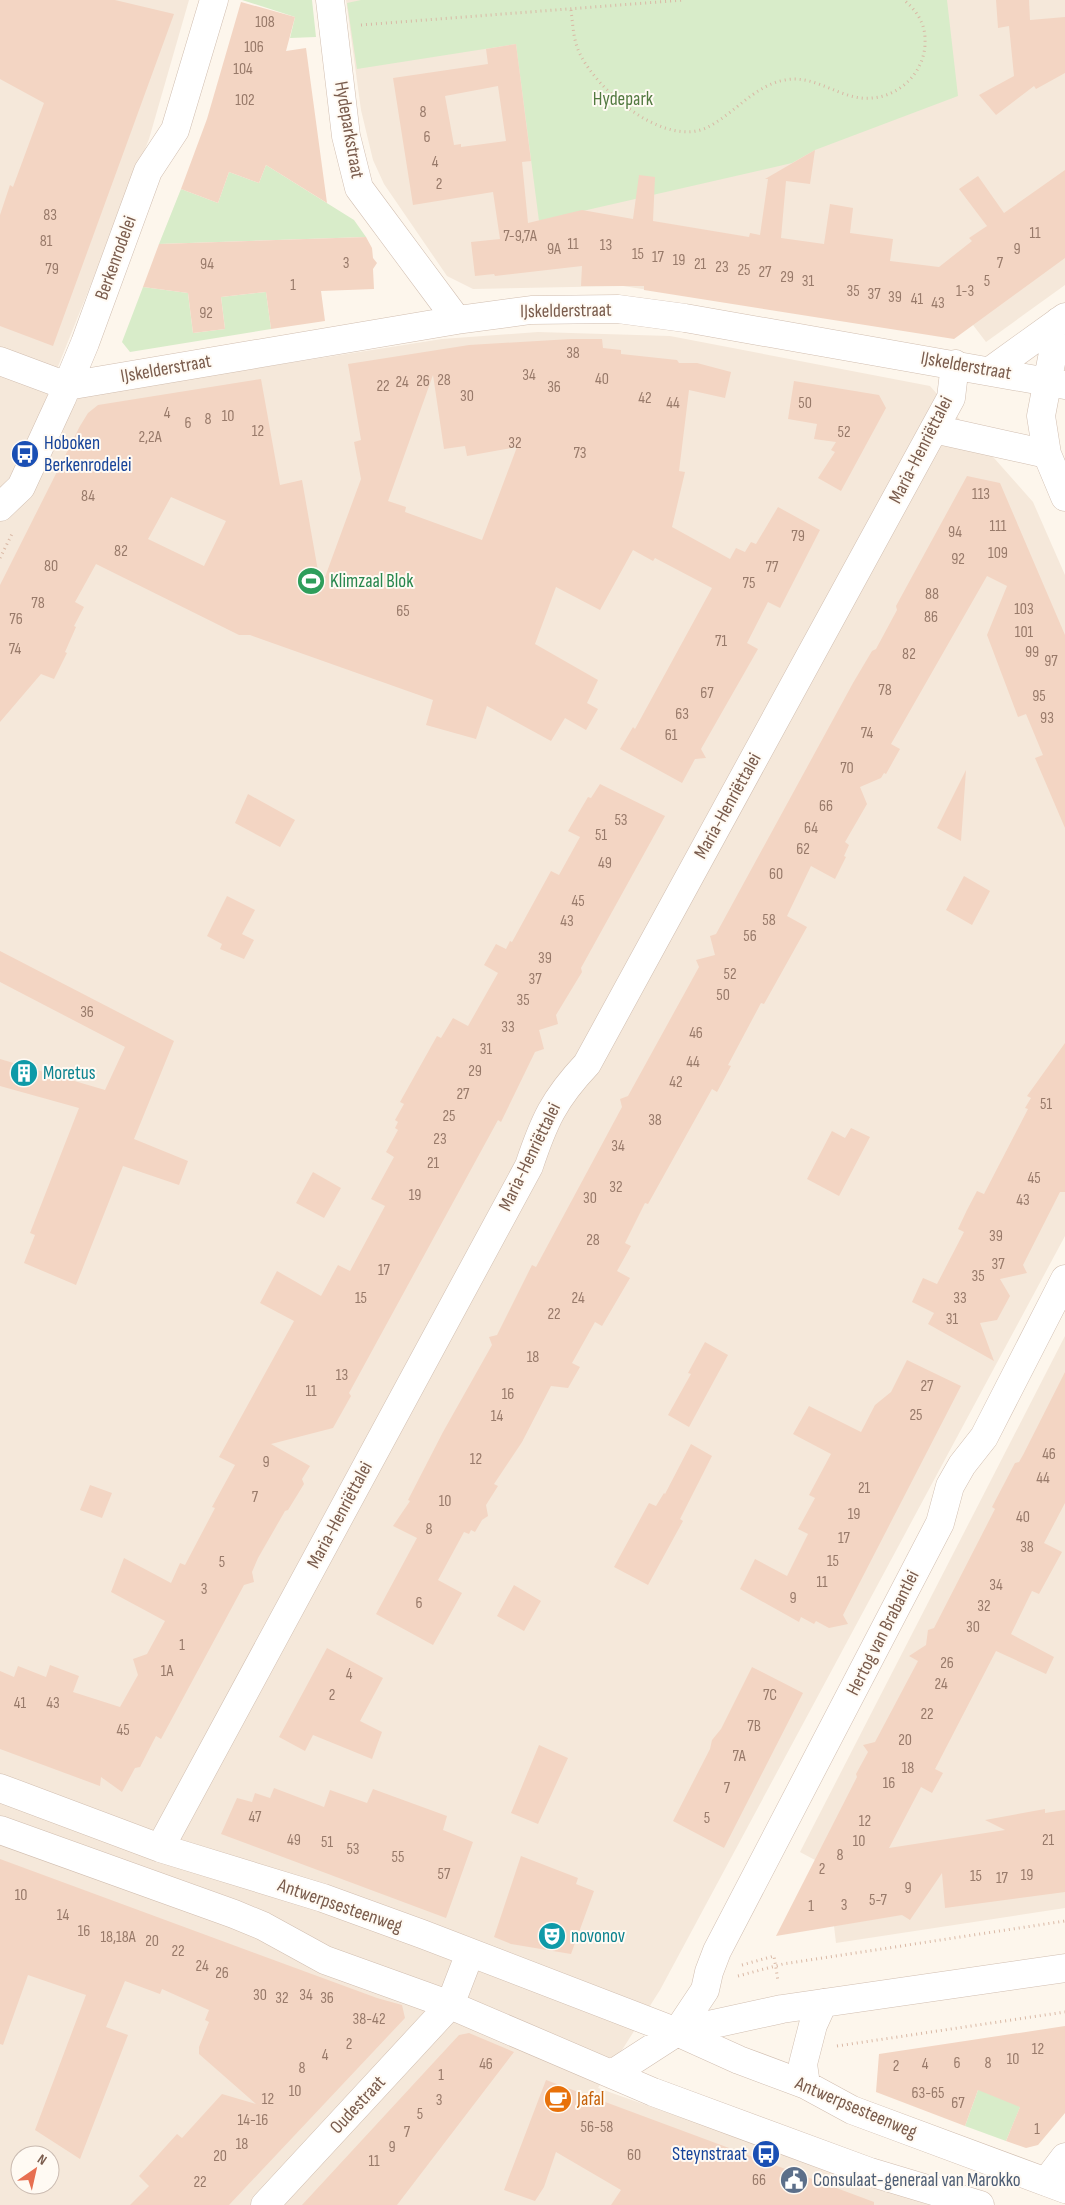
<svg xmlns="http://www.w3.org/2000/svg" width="1065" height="2205" font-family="'Sofia Sans Condensed',sans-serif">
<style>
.residential{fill:#f5e8da;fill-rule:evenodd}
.green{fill:#d8ecc9}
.building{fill:#f3d5c3;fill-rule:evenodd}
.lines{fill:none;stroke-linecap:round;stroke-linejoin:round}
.minor-casing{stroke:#d1beb0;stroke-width:29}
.path{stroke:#d9b8a5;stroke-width:3;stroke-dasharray:1 4;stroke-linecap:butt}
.minor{stroke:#fff;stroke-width:28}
.labels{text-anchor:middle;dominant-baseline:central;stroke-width:4;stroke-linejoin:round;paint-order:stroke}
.number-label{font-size:16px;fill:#987a6a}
.park-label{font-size:19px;fill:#537a41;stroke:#fffaf3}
.street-label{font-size:19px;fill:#7a5c4d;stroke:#fffaf3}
.transit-label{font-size:19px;fill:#164399;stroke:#fffaf3;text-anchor:start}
.leisure-label{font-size:19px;fill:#27864d;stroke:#fffaf3;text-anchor:start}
.culture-label{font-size:19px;fill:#0d838f;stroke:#fffaf3;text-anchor:start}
.food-label{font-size:19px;fill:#c56008;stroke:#fffaf3;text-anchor:start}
.service-label{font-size:19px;fill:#4e5e75;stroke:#fffaf3;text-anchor:start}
</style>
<rect width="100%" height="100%" fill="#fdf6ec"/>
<path class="residential" d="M0,0h189l-40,139 -100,250 50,4 343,-54 96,-7 132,4 260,50 103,116 32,73v661l-405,754 -62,98 331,117h-929zM20,2155h30v30h-30z
M346,0h719v285l-79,57 -13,-17 -202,-16 -148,-23 -150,3 -26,-13 -63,-92 -11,-24 -12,-50z
M1065,1336v572l-229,35 -2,-17 -19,-66 -15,-8z"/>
<path class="green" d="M242,0h70l4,37 -26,1 5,-21z
M361,0h586l11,96 -143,54 -23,13 -253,58 -23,-177 -159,25 -10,-66z
M266,165l88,55 12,17 -207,7 22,-55 37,14 11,-31 30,11z
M143,287l45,6 5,40 32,-4 -4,-32 45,-5 5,37 -141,23 -8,-10z
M1031,2081l-25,60 -41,-15 13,-36 25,-1z"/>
<path class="building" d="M0,0h115l59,14 -121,332 -53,-20v-111l10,-30 3,2 31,-84 -44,-24z
M996,0h33l1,20 35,-3v56l-29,16 -2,-3 -38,29 -17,-20 35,-19 -5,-50 -11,2z
M241,2l54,15 -9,34 20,-3 21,155 -61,-38 -7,18 -30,-11 -11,31 -37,-14 26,-70z
M516,44l15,117 -9,1 6,61 54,-13 51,9 6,-44 16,2 -2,44 96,16 1,-4 10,2 8,-56h-3l50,-29 -5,34 -24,-3 -5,57 43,6 6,-40 23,4 -3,25 43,6 -3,22 49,6 33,-26 -3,-3 18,-12 -28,-37 19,-13 26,37 61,-43v88l-111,81 -310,-49v-4h-63l1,-20 -87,10 -1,-2 -19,2 -4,-34 29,-3 -7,-47 -80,13 -20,-127 95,-14 -2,-15zM498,86l8,55 -45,6v-3l-7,1 -9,-49z
M366,237l6,11 1,10 4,5 -4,6 1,20 -53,2 4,30 -54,8 -5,-37 -45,5 4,32 -32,4 -5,-40 -45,-6 16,-43z
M571,339h31l1,9 18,2v4l56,6 2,3h18l34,9 -6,26 -36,-8 -10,81 6,1 -13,55 58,32 6,-11 9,4 6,-10 5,2 22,-37 42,23 -40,78 -12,-6 -21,41 11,6 -57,100 5,9 -11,1 -13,24 -62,-34 13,-22 2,2 77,-141 -57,-30 -2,3 -20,-11 -33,60 -44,-23 -21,57 63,36 -11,23 11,6 -12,21 -21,-12 -14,23 -64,-35 -11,33 -50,-14 7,-25 -183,-65h-11l-143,-71 -21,38 9,5 -10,19 2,1 -11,25 2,1 -13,26 -13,-5 -41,48v-137l80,-159 8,-13 10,-8 163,-26 19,106 22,-5 19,108 40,-109 -7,-37 7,-2 -13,-76 121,-19zM433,375l11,74 21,-3 2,10 50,-9 -35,93 -77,-28 1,-5 -18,-6zM171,497l55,24 -22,45 -56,-27z
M794,381l85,14 7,13 -45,83 -23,-13 17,-26 -4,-2 5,-8 -22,-3 3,-15 -29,-5z
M967,476l33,7 65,152v193l-30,-70 8,-3 -17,-41 -8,3 -31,-82 20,-49 -20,-10 -96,168 9,5 -14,25 -2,-1 -3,5 -21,9 7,17 -22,38 4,3 -5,11 2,1 -11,22 -24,-13 -24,50 20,11 -43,77 -3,-1 -33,62 3,1 -14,26 -5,-3 -64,115 -3,-1 -20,40 6,3 -14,25 13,7 -28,48 -7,-4 -23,41 8,4 -12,21 -17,-2 -29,56 -28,42 4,2 -12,19 2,11 -6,4 -7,12 -4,-2 -2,4 -5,-2 -26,48 24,13 -29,52 -57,-31 41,-76 -24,-12 17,-25 -2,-1 35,-68 49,-87 -3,-8 8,-2 35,-70 4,2 86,-160 -2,-8 8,-3 71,-129 -3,-7 19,-5 -5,-19 6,-2 137,-251 19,-32 4,-2 21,-39 -1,-4z
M966,770l-5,71 -24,-13z
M600,784l65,32 -84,152 1,4 -26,43 2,9 -19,6 5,19 -9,3 -34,70 -3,-2 -149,273 2,3 -18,32 -62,16 39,22 -8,13 2,5 -16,26 -3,1 -27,47 -6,14 2,10 -10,3 -83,154 -5,-3 -16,31 -5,1 -13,24 -21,-15 -1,9 -100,-37v-78l14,6 4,-11 28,11 4,-12 29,11 -6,16 47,15 18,-32 -5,-16 14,-5 18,-33 -54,-29 13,-34 47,25 9,-20 5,2 30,-57 -3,-1 23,-42 -16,-8 75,-136 -34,-18 17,-32 44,25 17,-31 12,6 35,-65 -14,-7 23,-42 -8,-5 12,-22 -3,-2 3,-6 -3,-2 9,-16 -4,-2 37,-66 4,2 12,-20 15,8 30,-53 -14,-8 12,-21 10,5 4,-8 2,1 39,-71 8,4 21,-38 -12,-6 20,-34 3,1z
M248,794l47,26 -15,27 -45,-24z
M964,876l26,15 -18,34 -26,-15z
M227,896l28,14 -13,24 12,6 -10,19 -24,-10 2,-5 -15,-8z
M0,951l174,90 -40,98 54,22 -9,24 -56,-19 -47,119 -52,-22 11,-28 -5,-2 49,-125 -79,-22v-27l105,31 20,-43 -125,-65z
M1065,1043v149h-5l-37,73 4,8 -27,6 10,17 -13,24 -17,3 14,38 -66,-37 6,-11 -22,-11 11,-24 14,6 27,-52 -6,-3 9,-19 10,-19 7,3 44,-85 -3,-1 6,-10 -4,-2z
M851,1128l19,9 -31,59 -32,-17 25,-48 13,7z
M313,1172l28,16 -17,30 -28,-15z
M705,1342l23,13 -39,72 -21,-12 23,-41 -3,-1z
M907,1360l54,26 -118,229 5,9 -19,4 -13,-7 -2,3 -13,-7 -2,5 -59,-33 15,-30 32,17 21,-42 -10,-5 17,-31 -6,-3 22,-41 -38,-20 16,-28 52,26 14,-27 16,-13z
M1065,1372v131l-21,40 18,9 -23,42 -7,-3 -21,43 43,23 -8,17 -50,-23 -61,118 8,4 -11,20 -11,-6 -32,61 116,-18 -20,-10 60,-11v4l20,-3v82l-120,16 -3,-35 -32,47 -8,-5 -126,21 81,-159 -1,-3 12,-22 -5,-7 12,-3 43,-81 -9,-5 17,-11 2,-15 6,-2 61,-119 -3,-2 23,-44 4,-1 4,-7z
M691,1444l21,12 -32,63 3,2 -35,64 -34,-18 35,-64 7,3 8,-13 1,1z
M90,1485l22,8 -10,25 -22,-8z
M514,1585l27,16 -17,30 -27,-15z
M327,1648l56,30 -23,43 22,11 -10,27 -59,-24 -8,16 -26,-14z
M752,1667l51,26 -79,155 -51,-27 37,-72 2,-9 9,-11z
M539,1745l29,13 -30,66 -27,-11z
M274,1788l50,19 6,-17 37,13 6,-14 74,27 -4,14 30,12 -27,76 -225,-84 16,-36 15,4 3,-9 15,5z
M521,1856l57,22 -2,6 18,7 -23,63 -60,-10 -17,-7z
M0,1859l377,139 25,7 3,13 -176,187h-99l19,-19 -10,-10 38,-42 5,4 40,-44 34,10 -57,-50v-7l10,-25 -4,-2 4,-10 -47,-21 -2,5 -35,-13 -19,46 22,8 -48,124 -45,-29 51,-135 -58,-20 -25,70 -3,-1z
M1065,2026v87l-27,32 -12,3 -20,-7 14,-34 -42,-17 -13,36 -89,-34 3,-38z
M469,2033l45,19 -117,153h-95l157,-170z
M546,2080l328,122v3h-263l10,-15 -65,-38 -12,35 -9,14 -31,-11z"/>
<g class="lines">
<defs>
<path id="minor" d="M330,0l16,136 13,52 98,132
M1059,321l-18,95 6,38 18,43
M0,361l67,25
M990,371l75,-54
M67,386l390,-66 74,-10 87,-1 67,9 380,67
M934,429l113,25
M0,507l21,-20 41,-89 23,-55 63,-172 27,-41 39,-130
M0,1788l160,60 163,50 99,36 255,98 62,28 67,25 46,25 213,79
M0,1830l234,84 29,12 62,34 125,45 203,87 217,80 110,33
M160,1848l369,-682c15,-45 25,-67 58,-102l364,-666 4,-34
M677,2032l28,-42 4,-18 8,-21 223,-428 10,-37 12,-21 22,-28 81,-158
M612,2074l65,-42 105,-23 283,-41
M806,2085l-3,-21 10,-39 10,-22
M1046,2182l19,-25
M265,2205l185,-200 20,-52"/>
</defs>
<use href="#minor" class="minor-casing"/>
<path class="path" d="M571,10c2,15 2,30 9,44 18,37 85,95 128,73 27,-14 47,-42 77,-47 25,-5 47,12 70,17 37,8 72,-22 70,-58 0,-16 -9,-29 -21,-39
M361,25l323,-25
M0,558l13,-26
M742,1965l32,-9 4,25
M738,1976l45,-12 282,-43
M837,2046l228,-34"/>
<use href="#minor" class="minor"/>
</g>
<defs>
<symbol id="bus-disc" viewBox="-11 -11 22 22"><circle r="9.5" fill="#1a4fb4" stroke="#fffaf3"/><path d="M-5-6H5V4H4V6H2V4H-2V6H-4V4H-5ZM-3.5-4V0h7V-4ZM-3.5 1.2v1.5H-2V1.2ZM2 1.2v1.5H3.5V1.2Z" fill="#fff"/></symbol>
<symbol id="stadium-disc" viewBox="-11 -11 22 22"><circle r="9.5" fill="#2e9e5b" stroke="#fffaf3"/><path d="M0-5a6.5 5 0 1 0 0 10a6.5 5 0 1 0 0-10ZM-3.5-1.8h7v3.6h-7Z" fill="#fff"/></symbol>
<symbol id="building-disc" viewBox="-11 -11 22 22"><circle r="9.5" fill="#0f9aa8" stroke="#fffaf3"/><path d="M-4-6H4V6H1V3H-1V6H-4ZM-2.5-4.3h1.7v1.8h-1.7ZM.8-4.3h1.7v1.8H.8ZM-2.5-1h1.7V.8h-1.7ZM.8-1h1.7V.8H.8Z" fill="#fff"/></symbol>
<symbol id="theatre-disc" viewBox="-11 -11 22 22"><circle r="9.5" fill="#0f9aa8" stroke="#fffaf3"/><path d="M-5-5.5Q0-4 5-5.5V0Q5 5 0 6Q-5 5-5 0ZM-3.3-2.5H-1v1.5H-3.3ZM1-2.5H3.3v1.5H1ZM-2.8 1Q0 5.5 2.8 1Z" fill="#fff"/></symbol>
<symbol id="cafe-disc" viewBox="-11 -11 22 22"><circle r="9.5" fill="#e8710a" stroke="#fffaf3"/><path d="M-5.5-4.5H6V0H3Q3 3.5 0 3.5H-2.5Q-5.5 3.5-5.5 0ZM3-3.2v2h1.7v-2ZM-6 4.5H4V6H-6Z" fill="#fff"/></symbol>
<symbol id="civic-disc" viewBox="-11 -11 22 22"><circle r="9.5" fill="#5c6f8a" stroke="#fffaf3"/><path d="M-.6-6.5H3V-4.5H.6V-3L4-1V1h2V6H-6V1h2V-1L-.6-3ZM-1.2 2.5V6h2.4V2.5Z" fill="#fff"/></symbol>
</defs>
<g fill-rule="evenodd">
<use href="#bus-disc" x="9" y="438" width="32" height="32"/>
<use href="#stadium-disc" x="295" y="565" width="32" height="32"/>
<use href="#building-disc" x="8" y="1057" width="32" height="32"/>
<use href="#theatre-disc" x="536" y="1920" width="32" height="32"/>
<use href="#cafe-disc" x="542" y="2083" width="32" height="32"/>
<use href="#bus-disc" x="750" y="2138" width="32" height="32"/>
<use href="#civic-disc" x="778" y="2164" width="32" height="32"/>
</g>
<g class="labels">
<g class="number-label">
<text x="265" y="22">108</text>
<text x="254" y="47">106</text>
<text x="243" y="69">104</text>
<text x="245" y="100">102</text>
<text x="423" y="112">8</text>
<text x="427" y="137">6</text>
<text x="435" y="162">4</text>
<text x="439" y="184">2</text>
<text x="50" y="215">83</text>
<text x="1035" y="233">11</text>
<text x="520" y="236">7-9,7A</text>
<text x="46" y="241">81</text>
<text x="573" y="244">11</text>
<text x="606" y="245">13</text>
<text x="554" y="249">9A</text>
<text x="1017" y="249">9</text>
<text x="638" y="254">15</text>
<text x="658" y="257">17</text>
<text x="679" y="260">19</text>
<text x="346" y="263">3</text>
<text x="1000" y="263">7</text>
<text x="207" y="264">94</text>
<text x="700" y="264">21</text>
<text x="722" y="267">23</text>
<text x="52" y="269">79</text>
<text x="744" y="270">25</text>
<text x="765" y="272">27</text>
<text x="787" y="277">29</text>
<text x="808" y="281">31</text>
<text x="987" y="281">5</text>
<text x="293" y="285">1</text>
<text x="853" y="291">35</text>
<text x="965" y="291">1-3</text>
<text x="874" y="294">37</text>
<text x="895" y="297">39</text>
<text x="917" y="299">41</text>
<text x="938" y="303">43</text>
<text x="206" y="313">92</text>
<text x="573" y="353">38</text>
<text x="529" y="375">34</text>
<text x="602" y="379">40</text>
<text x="444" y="380">28</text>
<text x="423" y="381">26</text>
<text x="402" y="382">24</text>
<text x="383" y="386">22</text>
<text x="554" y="387">36</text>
<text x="467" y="396">30</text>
<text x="645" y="398">42</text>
<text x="673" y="403">44</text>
<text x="805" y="403">50</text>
<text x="167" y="413">4</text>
<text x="228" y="416">10</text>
<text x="208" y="419">8</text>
<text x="188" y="423">6</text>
<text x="258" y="431">12</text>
<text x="844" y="432">52</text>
<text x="150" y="437">2,2A</text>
<text x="515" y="443">32</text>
<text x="580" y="453">73</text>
<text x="981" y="494">113</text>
<text x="88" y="496">84</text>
<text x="998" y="526">111</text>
<text x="955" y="532">94</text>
<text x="798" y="536">79</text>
<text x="121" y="551">82</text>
<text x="998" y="553">109</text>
<text x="958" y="559">92</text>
<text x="51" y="566">80</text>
<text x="772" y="567">77</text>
<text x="749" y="583">75</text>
<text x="932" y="594">88</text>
<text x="38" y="603">78</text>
<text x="1024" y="609">103</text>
<text x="403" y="611">65</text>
<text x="931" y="617">86</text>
<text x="16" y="619">76</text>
<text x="1024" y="632">101</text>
<text x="721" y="641">71</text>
<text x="15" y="649">74</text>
<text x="1032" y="652">99</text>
<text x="909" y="654">82</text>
<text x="1051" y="661">97</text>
<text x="885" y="690">78</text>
<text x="707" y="693">67</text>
<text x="1039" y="696">95</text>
<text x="682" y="714">63</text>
<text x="1047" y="718">93</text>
<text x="867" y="733">74</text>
<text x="671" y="735">61</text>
<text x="847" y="768">70</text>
<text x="826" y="806">66</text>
<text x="621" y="820">53</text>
<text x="811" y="828">64</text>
<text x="601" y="835">51</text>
<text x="803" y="849">62</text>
<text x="605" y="863">49</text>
<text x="776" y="874">60</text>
<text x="578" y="901">45</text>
<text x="769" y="920">58</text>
<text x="567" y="921">43</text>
<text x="750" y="936">56</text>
<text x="545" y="958">39</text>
<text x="730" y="974">52</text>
<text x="535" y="979">37</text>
<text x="723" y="995">50</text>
<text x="523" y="1000">35</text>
<text x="87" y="1012">36</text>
<text x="508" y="1027">33</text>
<text x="696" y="1033">46</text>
<text x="486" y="1049">31</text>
<text x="693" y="1062">44</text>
<text x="475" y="1071">29</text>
<text x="676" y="1082">42</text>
<text x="463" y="1094">27</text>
<text x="1046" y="1104">51</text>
<text x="449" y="1116">25</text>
<text x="655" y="1120">38</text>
<text x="440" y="1139">23</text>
<text x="618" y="1146">34</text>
<text x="433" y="1163">21</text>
<text x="1034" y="1178">45</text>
<text x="616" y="1187">32</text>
<text x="415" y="1195">19</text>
<text x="590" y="1198">30</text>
<text x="1023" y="1200">43</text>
<text x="996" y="1236">39</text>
<text x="593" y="1240">28</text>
<text x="998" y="1264">37</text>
<text x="384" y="1270">17</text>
<text x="978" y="1276">35</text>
<text x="361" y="1298">15</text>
<text x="578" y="1298">24</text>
<text x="960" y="1298">33</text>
<text x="554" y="1314">22</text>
<text x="952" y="1319">31</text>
<text x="533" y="1357">18</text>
<text x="342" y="1375">13</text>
<text x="927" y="1386">27</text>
<text x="311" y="1391">11</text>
<text x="508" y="1394">16</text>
<text x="916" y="1415">25</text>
<text x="497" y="1416">14</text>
<text x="1049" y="1454">46</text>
<text x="476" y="1459">12</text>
<text x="266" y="1462">9</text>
<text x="1043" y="1478">44</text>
<text x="864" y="1488">21</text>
<text x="255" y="1497">7</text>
<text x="445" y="1501">10</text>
<text x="854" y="1514">19</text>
<text x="1023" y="1517">40</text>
<text x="429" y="1529">8</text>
<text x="844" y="1538">17</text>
<text x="1027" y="1547">38</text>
<text x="833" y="1561">15</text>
<text x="222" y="1562">5</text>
<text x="822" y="1582">11</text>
<text x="996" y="1585">34</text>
<text x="204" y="1589">3</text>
<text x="793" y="1598">9</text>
<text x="419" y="1603">6</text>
<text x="984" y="1606">32</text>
<text x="973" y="1627">30</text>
<text x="182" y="1645">1</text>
<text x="947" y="1663">26</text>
<text x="167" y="1671">1A</text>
<text x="349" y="1674">4</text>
<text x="941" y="1684">24</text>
<text x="332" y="1695">2</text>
<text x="770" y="1695">7C</text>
<text x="20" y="1703">41</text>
<text x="53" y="1703">43</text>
<text x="927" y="1714">22</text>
<text x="754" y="1726">7B</text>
<text x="123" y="1730">45</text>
<text x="905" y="1740">20</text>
<text x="739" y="1756">7A</text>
<text x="908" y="1768">18</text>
<text x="889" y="1783">16</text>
<text x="727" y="1788">7</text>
<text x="255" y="1817">47</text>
<text x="707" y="1818">5</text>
<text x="865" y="1821">12</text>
<text x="294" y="1840">49</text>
<text x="1048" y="1840">21</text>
<text x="859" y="1841">10</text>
<text x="327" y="1842">51</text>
<text x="353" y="1849">53</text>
<text x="840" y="1855">8</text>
<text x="398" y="1857">55</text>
<text x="822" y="1869">2</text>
<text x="444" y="1874">57</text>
<text x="1027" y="1875">19</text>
<text x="976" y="1876">15</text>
<text x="1002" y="1878">17</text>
<text x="908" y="1888">9</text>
<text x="21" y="1895">10</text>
<text x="878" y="1900">5-7</text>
<text x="844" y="1905">3</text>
<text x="811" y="1906">1</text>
<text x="63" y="1915">14</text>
<text x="84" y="1931">16</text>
<text x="118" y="1937">18,18A</text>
<text x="152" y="1941">20</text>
<text x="178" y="1951">22</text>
<text x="202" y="1966">24</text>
<text x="222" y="1973">26</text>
<text x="260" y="1995">30</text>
<text x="306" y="1995">34</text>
<text x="282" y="1998">32</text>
<text x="327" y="1998">36</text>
<text x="369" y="2019">38-42</text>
<text x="349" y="2044">2</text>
<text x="1038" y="2049">12</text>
<text x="325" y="2055">4</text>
<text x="1013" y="2059">10</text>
<text x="957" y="2063">6</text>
<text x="988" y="2063">8</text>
<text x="486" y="2064">46</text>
<text x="925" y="2064">4</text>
<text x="896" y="2066">2</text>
<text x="302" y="2068">8</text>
<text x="441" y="2075">1</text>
<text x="295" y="2091">10</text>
<text x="928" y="2093">63-65</text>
<text x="268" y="2099">12</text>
<text x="439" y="2100">3</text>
<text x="958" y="2103">67</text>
<text x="420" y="2114">5</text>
<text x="253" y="2120">14-16</text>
<text x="597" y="2127">56-58</text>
<text x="1037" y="2129">1</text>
<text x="407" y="2132">7</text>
<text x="242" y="2144">18</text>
<text x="392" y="2147">9</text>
<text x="634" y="2155">60</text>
<text x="220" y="2156">20</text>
<text x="374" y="2161">11</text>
<text x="759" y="2180">66</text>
<text x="200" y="2182">22</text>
</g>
<g class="park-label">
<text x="623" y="99">Hydepark</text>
</g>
<g class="street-label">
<text transform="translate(349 130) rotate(80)">Hydeparkstraat</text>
<text transform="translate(116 258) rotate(-70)">Berkenrodelei</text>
<text transform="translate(566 311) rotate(-1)">IJskelderstraat</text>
<text transform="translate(966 366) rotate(10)">IJskelderstraat</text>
<text transform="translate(166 369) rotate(-10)">IJskelderstraat</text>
<text transform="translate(921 450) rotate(-63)">Maria-Henriëttalei</text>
<text transform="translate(728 806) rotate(-61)">Maria-Henriëttalei</text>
<text transform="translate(530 1157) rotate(-64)">Maria-Henriëttalei</text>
<text transform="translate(340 1515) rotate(-62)">Maria-Henriëttalei</text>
<text transform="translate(883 1633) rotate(-63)">Hertog van Brabantlei</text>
<text transform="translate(340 1906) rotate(19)">Antwerpsesteenweg</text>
<text transform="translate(358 2105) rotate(-47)">Oudestraat</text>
<text transform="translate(856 2108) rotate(23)">Antwerpsesteenweg</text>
</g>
<g class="transit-label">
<text x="44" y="443">Hoboken<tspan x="44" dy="22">Berkenrodelei</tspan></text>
<text x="747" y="2154" text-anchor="end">Steynstraat</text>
</g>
<g class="leisure-label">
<text x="330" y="581">Klimzaal Blok</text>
</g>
<g class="culture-label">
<text x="43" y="1073">Moretus</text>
<text x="571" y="1936">novonov</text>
</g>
<g class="food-label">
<text x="577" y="2099">Jafal</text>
</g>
<g class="service-label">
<text x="813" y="2180">Consulaat-generaal van Marokko</text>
</g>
</g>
<g transform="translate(35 2170) rotate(34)"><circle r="24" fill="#fffaf3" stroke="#cabbb1"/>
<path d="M0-4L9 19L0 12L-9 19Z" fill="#e76f51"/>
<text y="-8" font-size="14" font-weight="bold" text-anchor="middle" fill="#7a5c4d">N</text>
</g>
</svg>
